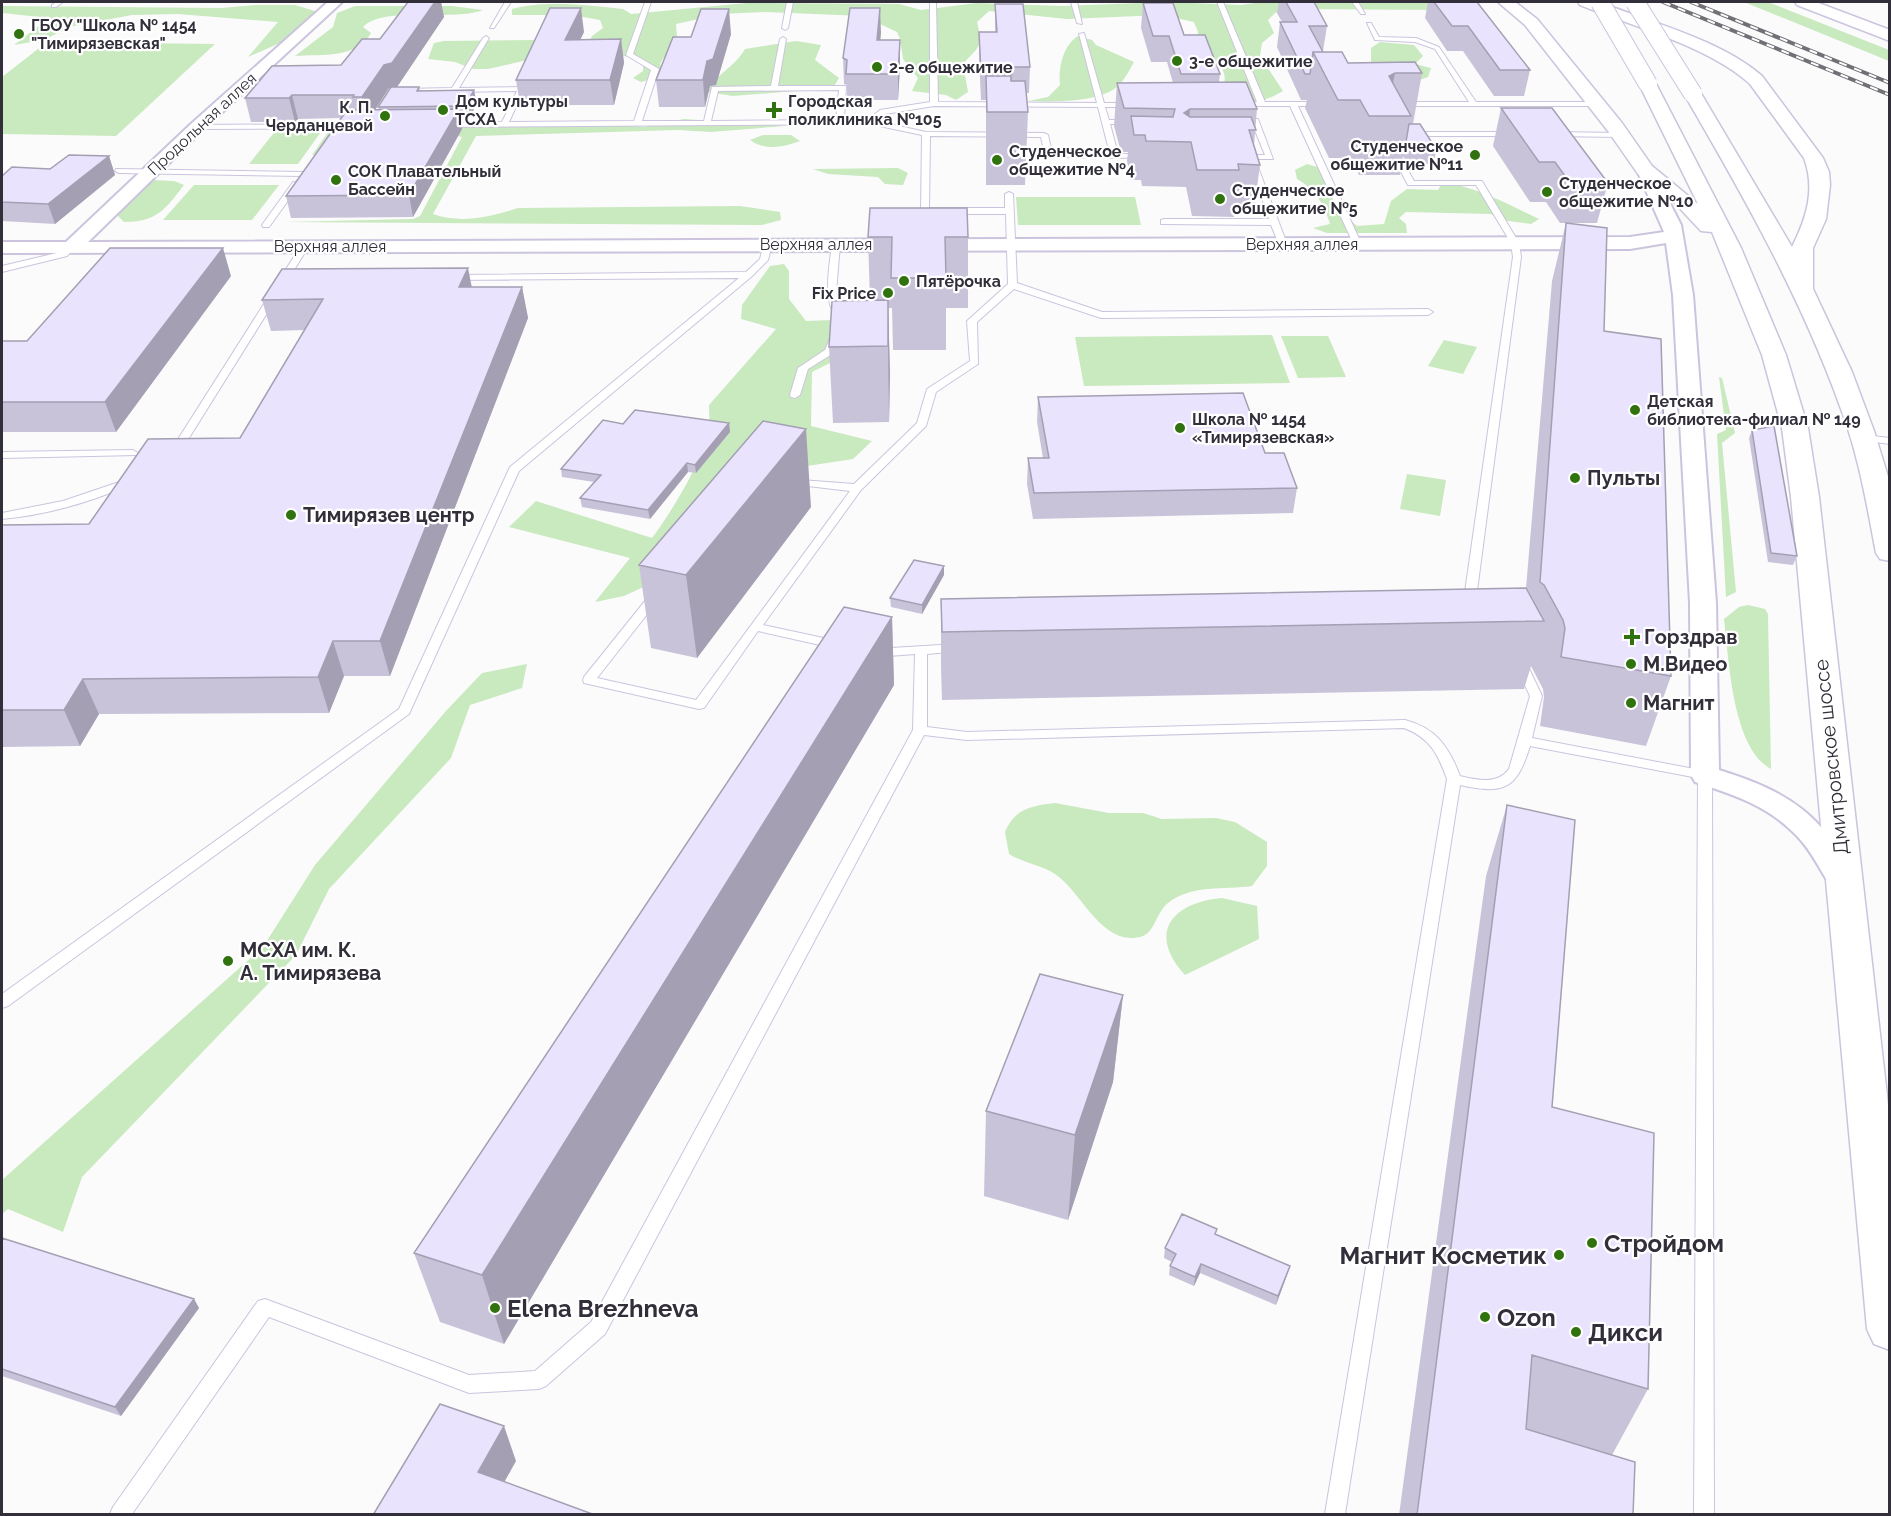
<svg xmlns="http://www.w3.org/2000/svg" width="1891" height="1516" font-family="Raleway,sans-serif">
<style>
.green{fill:#c9e9bf}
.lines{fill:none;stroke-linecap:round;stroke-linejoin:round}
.lane-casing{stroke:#ccc4de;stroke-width:2}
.street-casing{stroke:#ccc4de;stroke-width:4}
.secondary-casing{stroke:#ccc4de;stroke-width:3}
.primary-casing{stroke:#ccc4de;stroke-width:3}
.lane{fill:#fff;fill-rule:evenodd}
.street{fill:#fff;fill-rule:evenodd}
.secondary{fill:#fff;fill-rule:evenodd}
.primary{fill:#fff;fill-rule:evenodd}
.rail-casing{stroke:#726f77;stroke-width:4}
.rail{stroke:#fff;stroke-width:2;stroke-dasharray:8;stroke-linecap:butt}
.primary-bridge-casing{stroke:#ccc4de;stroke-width:20;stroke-linecap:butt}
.primary-bridge{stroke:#fff;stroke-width:18}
.wall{fill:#c9c3da;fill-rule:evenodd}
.shaded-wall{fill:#a49fb2}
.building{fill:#eae3fe;stroke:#a49fb2;stroke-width:1.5}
.poi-dot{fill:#30720e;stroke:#fff;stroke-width:2}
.labels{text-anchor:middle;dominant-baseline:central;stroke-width:4.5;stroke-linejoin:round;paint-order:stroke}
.far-poi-label{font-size:16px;font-weight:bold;fill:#322f3a;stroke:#fff;text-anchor:start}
.far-street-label{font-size:16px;fill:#322f3a;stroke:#fff}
.poi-label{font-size:20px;font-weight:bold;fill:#322f3a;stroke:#fff;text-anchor:start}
.street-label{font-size:20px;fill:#322f3a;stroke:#fff}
.near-poi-label{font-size:24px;font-weight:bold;fill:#322f3a;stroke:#fff;text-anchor:start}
</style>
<rect width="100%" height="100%" fill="#fbfbfb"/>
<path class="green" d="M1166,2l75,3 21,-3h183v8l-156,-1 -14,4 -7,7 6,13 -12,10 -2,13 23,35c-25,15 -38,13 -60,-5 8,-20 -13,-27 -28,-33l3,-21 -4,-10 -32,-7 -95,4 -78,-8 -12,11c6,26 3,23 -14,42l5,28 -12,8 -10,-5 -34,-4 6,-13 -15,-19 -3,-20 -3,-7 -34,-16 -98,-4 -44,2 -45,10 1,14 -4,14 -9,5 -4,7 3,6 -8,8 -14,4 -8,-4 10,-7v-10l-7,-6 -22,2 -27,-11 5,-10 11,-8 -3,-8 -28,-5h-60v-6c31,-9 78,-4 111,0l8,5 116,-11 152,1 22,6 56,-7 85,3z
M1744,2h24l121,48v11z
M256,5h39l23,7 -38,31 -32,14 30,-35 -100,-8 -46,1 -59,11 -30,14 -29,5 35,-27 -47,-5v-7l219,2z
M355,6h97l31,4c-31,12 -99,-5 -120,17l8,6c-14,26 -49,21 -76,23l38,-29 4,-14z
M1078,36l14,4 4,5 38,17c-4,7 -9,17 -15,23 -18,18 -68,17 -91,16l20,-4 12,-12c-2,-16 3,-40 18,-49z
M538,40l-11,20 -39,9h-15l-18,-7 -27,-3 6,-16 10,-2z
M796,41l25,4 -6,15 24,18 -6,10 -100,8 -27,-4c10,-18 28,-24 39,-43z
M47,42l168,2 -99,92 -114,-2v-57z
M1380,42l34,3 9,11 -8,8 16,4 -3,9 -28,10 -29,-22v-17z
M684,119l101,7 -74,6 -33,-2 -202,6 -43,78c27,10 58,3 85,-6l222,-2 40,6 1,8 -19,5 -477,-3 128,-3 7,-3 42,-79 -20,-4 -130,22 19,-27 94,-5 77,3 70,-4 72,5z
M277,129h46l-25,35h-49z
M763,135h28l9,6c-16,6 -35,10 -50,-1z
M1307,164l17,5 7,14 3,23 23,20 27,-2 7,-23 16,-12 31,1 4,-7c29,1 70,23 97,36l-8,5 -30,-4 -10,-6 -85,-2 -7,6 7,6 1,9h-80l-14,-5 17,-4c-6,-20 -15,-35 -33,-45l-2,-9z
M898,168l10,5 -5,12 -18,-1 -7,-7 -50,-3 -15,-5z
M152,180l22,1 10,4c-19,25 -28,37 -60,37l-9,-9z
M194,185h85l-27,35h-89z
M1016,197h119l6,28h-123z
M784,264l5,7v28l17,22 25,-1 28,-7 -19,45 -28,14 -1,54 61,15 -19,18 -46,7 -159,119 -24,11 -29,6 35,-44 -121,-31 27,-26 116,37c19,-25 52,-79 57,-110 1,-7 0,-16 0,-23l67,-76 -35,-10 1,-14 28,-39z
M1272,335l18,48 -206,3 -9,-49z
M1281,336h47l18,41 -48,1z
M1444,340l33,7 -14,27 -35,-8z
M1719,377l3,1 13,55 -13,10 14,149 -10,5 -9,-163 9,-4z
M1407,474l39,6 -6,36 -40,-7z
M1748,605l17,4 3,5 3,155c-39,-21 -42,-110 -47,-150l15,-12z
M527,664l-5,24 -52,17 -19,53 -122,131 -33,66 -214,222 -19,55 -55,-23 -6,5v-34l261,-233 52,-82 131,-154 36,-38z
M1055,803l54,10h34l19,6 54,-1 19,4 32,20v24l-15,20c-28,4 -60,-2 -84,17 -12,9 -13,31 -28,34 -39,9 -58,-45 -85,-63 -14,-9 -32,-11 -46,-20l-4,-22c10,-24 27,-26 50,-29z
M1222,898l35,8 2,33 -74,36c-39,-42 -12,-73 37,-77z"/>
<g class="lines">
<defs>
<path id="lane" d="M56,2h7l-7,5h-4v-2z
M505,2h6l-17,26h-4z
M645,2h6l-18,52 26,15 -17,52h62l8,-34 59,-1 9,-47 3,-2 3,2 -8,47h68l-2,34h24l12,-10 50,-8v-100h6l2,100 159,1 -18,-69 5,-1 20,70h29l4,2 -4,2h-28l4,13h23l4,2 -4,2h-22l8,30h31v4l-100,-1 -4,-2 -4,-18 -111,-1 -1,72h76v-14l4,-2 4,2 4,89 85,29 326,-3 5,3 -5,3 -327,3 -87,-29 -37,33 1,42 -42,28 -10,34 -65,64 -98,135 79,17 2,3 -2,3 -4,1 -80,-18 -54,77 -5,1 -115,-26 -1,-3 1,-3 69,-86 4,-1 6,4 -66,84 99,22 154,-209 -59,-7 -5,-3 1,-2 67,5 63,-61 10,-34 43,-28 -3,-40 41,-37 -2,-70h-81l-4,-3 1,-76 -52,-11 -425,3 -4,-2 1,-2 60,-1 15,-31 -115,2 -4,-2 4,-2 50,-1 31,-50 3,-2 3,2 -30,50 66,-1 -16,35 125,-1 17,-51 -25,-15zM839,90l-3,30 -125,1 7,-30zM934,106l164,1 12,47 -58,-1 -4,-18 -4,-2 -118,-1 -50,-11 9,-7z
M787,2h6l-5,26 -3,2 -3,-2z
M1071,2h6l5,22 -5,-1z
M1217,2h6l42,100h60l4,2 -4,2h-27l63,137 -1,2 -7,-2 -63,-137h-51l-4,-2 4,-2h18z
M1352,2h6l7,12h-4z
M1367,23h4l8,14 37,1 23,9 37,55h121l4,2 -4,2h-202v-4h74l-34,-53 -20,-7 -40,-2z
M1235,119h23l15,40h-26v-4h18l-13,-32h-14l-4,-2z
M354,124l4,2 -1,2 -160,1 -4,-2 4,-2z
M1410,132h104l4,2 -4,2h-107v-4z
M1554,132l66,1 4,2 -4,2 -69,-1 -1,-2z
M1393,148l4,2 17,31h68l37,62 2,14 -46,349 -6,4 -6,-4 50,-349 -2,-14 -35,-58h-68l-19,-35z
M1249,160l7,2 31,82 -1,2 -7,-2 -8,-19 -110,-1v-4l3,-1h105z
M116,169l187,3 4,2 -4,2 -184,-3 -4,-2z
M293,182l7,2 -31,43h-6l-1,-2z
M768,241l4,3 -4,16 -17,17 -232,194 -110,243 -401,292 -6,2v-14l397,-285 111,-242 229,-189 -287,2 -3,-1v-4l297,-3 14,-13 4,-15z
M836,241l4,3 -4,49 11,25 -5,3c-22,-11 -12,-57 -10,-77z
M302,244l7,2 -125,200 -7,7h-8l-1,-2 7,-7z
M68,246l7,2 -8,8 -65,16v-6l59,-14z
M832,334l8,2 -8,18 -24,15 -8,26 -5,3 -4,-1 -1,-2 8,-27 27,-18z
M1864,435l26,3v6l-30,-4 -1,-2z
M133,450l5,3 -1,2 -135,3v-6z
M128,479l4,1v4c-41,18 -86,31 -130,35v-6l61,-12z
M957,644l4,1 2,3 -2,3 -34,3v73l40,5 438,-12c31,8 44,27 55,56 17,4 37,9 49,-7l21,-73 -16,-34 6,-4 6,4 16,34 -10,42 178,34 2,3 2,739h-20l4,-736 -168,-32c-13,43 -26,49 -70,39l-115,729h-20l122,-735c-9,-25 -17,-41 -43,-51l-437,12 -43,-5 -319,599 -59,52 -7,3 -70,4 -200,-76 -137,197h-22l3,-7 145,-206 7,-2 204,76 66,-4 56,-49 322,-592 2,-76 -40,3 -6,-4 6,-4z"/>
<path id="street" d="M328,2h14l-139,128 -115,112 1542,-5 34,-5 -27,-62 2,-4h12l30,59 12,70 23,308 3,167c74,23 102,45 140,112l-4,8 -11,3 -11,-3c-12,-18 -21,-39 -36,-54 -28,-30 -65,-42 -102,-54l-4,-7 -1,-172 -17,-308 -7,-52 -36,6 -1628,4v-11h64l125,-118z"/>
<path id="secondary" d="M1795,2h21l74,28v11l-93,-36z"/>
<path id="primary" d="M1498,2h17l22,17 85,104 30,43 46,38 -59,-120 3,-4h12l87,168 45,107 22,73 11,69 71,625v228l-16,-6 -7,-15 -76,-832 -9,-69 -20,-73 -50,-123 -11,-1 -29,-31 -34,-26 -30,-43 -83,-106z
M1578,2h21c51,20 122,38 163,74l61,82 6,14 1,13 -4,34 -13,29v41l39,83 22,59 16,52v78l-10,-2 -4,-6c-8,-42 -15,-84 -28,-124 -40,-119 -101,-227 -164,-335l9,-5 6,1 93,157c14,-28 24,-57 12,-89l-54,-74c-40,-37 -118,-58 -170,-79z"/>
</defs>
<use href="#lane" class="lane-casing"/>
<use href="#street" class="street-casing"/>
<use href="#secondary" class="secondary-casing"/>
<use href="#primary" class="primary-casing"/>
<use href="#lane" class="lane"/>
<use href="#street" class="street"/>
<use href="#secondary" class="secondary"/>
<use href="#primary" class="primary"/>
<defs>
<path id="rail" d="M1663,2l227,93
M1691,2l199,81"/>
</defs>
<use href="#rail" class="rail-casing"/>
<use href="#rail" class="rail"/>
<defs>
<path id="primary-bridge" d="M1600,2l48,82
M1635,2l58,92"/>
</defs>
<use href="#primary-bridge" class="primary-bridge-casing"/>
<use href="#primary-bridge" class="primary-bridge"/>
</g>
<path class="wall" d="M408,2h33l3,15 -47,70h-6h28l1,3 57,14 -9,16h-7l1,9 -49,88 -122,1 -5,-22 55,-78 -43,1 -3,3h-44l-6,-24 96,-33 39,-26zM389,88h2l-13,19 1,2h-4z
M1279,2h35l13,24 -4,25h-1l1,1 25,11 74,10 -9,51 23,25 -2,15h-27l-4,-8 -3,19h-41l-8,-17h-22l-24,-50 2,-8h-6l-24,-53 3,-25h2l-5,-9z
M1428,2h49l53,68 -6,26h-30l-31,-45h-16l-22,-33z
M1143,3l41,32 36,39 -1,8 38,27 -3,36 6,20 -6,46h-20v6l-42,-1 -6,-29 -44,-1 -1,-6h-11l-3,-19 1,-9h-7l-7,-26 3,-43h56l-6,-21h-16l-10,-34z
M995,4l35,63 -1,26h-3l2,19 -3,73h-39v-85h-5l-2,-43v-25h16z
M880,8v32l20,26 -2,34h-51v-15l-3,-1 -1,-26z
M584,32l-4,8 41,-1 3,24 -10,42h-94l-4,-25z
M731,34l-15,51 -6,1 -5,21h-46l-3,-27 35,-43z
M1501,108l107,75 -11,40h-37l-14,-21h-16l-37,-56z
M109,156l6,19 -60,49 -53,-3v-45l48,-7z
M1566,223l38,108 67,345 -25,70 -106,-20 4,-29 -1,-8 -12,-23 -7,23 -582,11 -1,-33v-68l585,-11 26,-307z
M868,237h100v71h-22v42h-53l-1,-42h-4l2,66 -1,48 -56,1 -4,-76 41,-47z
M231,276l-115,156h-114v-90l25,-1z
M472,287h50l6,31 -138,358h-46l-15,37 -230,1 -19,32 -78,1v-222l87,-1 151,-86 65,-108 -34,1 -9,-31z
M1038,397l227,56 32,35 -4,25 -260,6 -6,-35 1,-26h15l-6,-36z
M729,423l1,9 -34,41 -8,-1 -38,47 -68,-12 -2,-9 14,-16 -32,-5 -1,-8 62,-45z
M1752,430l45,126 -4,9 -25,-3 -19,-124z
M811,507l-114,151 -46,-10 -12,-83z
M944,575l-22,39 -31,-7 -1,-9z
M892,617l2,68 -390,659 -64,-22 -26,-69z
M1507,805l45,302 96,282 -36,66 21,60h-234l87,-639z
M1123,995l-10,87 -45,138 -84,-24 2,-85z
M1216,1234l71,41 -11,30 -76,-32 -6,13 -25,-11 1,-9 2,-4 -8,-4 1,-10z
M2,1238l192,61 5,9 -78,108 -119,-40z"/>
<path class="shaded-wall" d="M435,2h6l3,15 -47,70 -8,1 -21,33 -6,-24 22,-32z
M581,8l3,24 -16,33 -3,-25z
M880,8l1,25 -3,33 -1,-26z
M729,9l2,25 -15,51 -6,1 -5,21 -2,-27 4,-19z
M621,39l3,24 -10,42 -4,-25z
M900,40v26l-2,34v-26z
M1395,73l-8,43 2,-40z
M474,90l3,14 -9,16 -3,-14z
M292,95l6,24 -3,3 -6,-24z
M459,109l3,20 -49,88 -4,-22z
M1190,109l-3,32 -3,-28z
M109,156l6,19 -60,49 -7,-20z
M223,248l8,28 -115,156 -11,-30z
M468,268l6,30 -15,-11z
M522,287l6,31 -138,358 -10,-35z
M888,300l2,74 -1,48 -1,-76z
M729,423l1,9 -34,41 -1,-8z
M806,429l5,78 -114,151 -11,-83z
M687,463l1,9 -38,47 -2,-9z
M944,566v9l-22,39v-9z
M892,617l2,68 -390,659 -22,-69z
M333,641l11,35 -15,37 -11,-36z
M83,679l16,35 -19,32 -16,-36z
M1123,995l-10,87 -45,138 7,-85z
M1201,1264l-1,9 -6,13 1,-9z
M1290,1266l-3,9 -11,30 2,-9z
M194,1299l5,9 -78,108 -6,-9z
M504,1426l12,35 -25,45 -13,-34z"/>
<path class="building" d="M408,2h27l-43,61 -8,2 -22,32h-9l1,-2h-62l-3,3h-44l27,-32 69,-1 21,-26h18z
M1286,2h28l13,24h-18l14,26h-10l-3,22h-5l-25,-52h17z
M1434,2h43l53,68h-30l-32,-44h-16z
M1143,3h30l11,32h21l15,39h-39l-12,-38h-16z
M995,4h28l7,63h-18v7h-31l-2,-42h18z
M550,8h31l-16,32 56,-1 -11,41h-94z
M850,8h30l-3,32h23l-2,34h-52l1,-14 -4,-2z
M701,9h28l-16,50 -6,2 -4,19h-47l17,-43h18z
M1313,52h29l6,11 67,-1 7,11h-27l-6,3 22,40h-42l-9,-16h-22z
M986,76h25v5h14l3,31h-41z
M1246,82l11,27h-67l-6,4 6,4h61l5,13h-7l11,35 -22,-1 1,6h-42l-6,-28 -45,-1 -1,-6h-11l-3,-19 42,1 2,-8 -51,-1 -7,-25z
M391,87h28l-2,4 57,-1 -9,16 -87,1z
M1501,108h51l56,75h-38l-15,-21h-16z
M459,109l-50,86 -123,1 61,-86z
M1409,124h11l16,25h-26l-4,-7z
M69,155l40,1 -61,48 -46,-2v-26l10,-9 38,2z
M870,208h97l1,29h-23l1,41h-55l1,-41h-24z
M1566,223l41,5 -3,103 57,8 10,337 -110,-19 4,-29 -2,-8 -19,-35 -4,-3z
M110,248h113l-118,154h-103v-60l1,-1h24z
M468,268l-9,19h63l-142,354h-47l-15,36 -235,2 -19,31h-62v-185l87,-1 59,-85 92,-1 83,-139 -61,1 20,-31z
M888,300v46l-59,1 3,-46z
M1243,393l22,60h19l13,35 -263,5 -6,-35h21l-11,-61z
M635,410l94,13 -34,42 -8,-2 -39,47 -68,-12 21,-23 -40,-6 42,-49 20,4z
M763,421l43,8 -120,146 -47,-10z
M1774,426l23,130 -26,-3 -19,-123z
M914,560l30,6 -22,39 -32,-7z
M1526,588l18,33 -602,11 -1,-33z
M844,607l48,10 -410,658 -68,-22z
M1507,805l68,15 -23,287 102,26 -6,256 -116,-34 -6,74 109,33 -2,53h-216z
M1040,974l83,21 -48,140 -89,-24z
M1182,1214l35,15 -2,5 75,32 -12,30 -77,-32 -6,13 -25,-11 6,-12 -11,-6z
M2,1238l192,61 -79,108 -113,-38z
M440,1404l64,22 -26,46 117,43h-222z"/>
<g class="poi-dot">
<circle cx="19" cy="34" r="6"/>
<circle cx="1177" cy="61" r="6"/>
<circle cx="877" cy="67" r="6"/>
<circle cx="443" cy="110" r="6"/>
<path d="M771 101h6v6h6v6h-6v6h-6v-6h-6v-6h6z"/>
<circle cx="385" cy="116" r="6"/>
<circle cx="1475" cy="155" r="6"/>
<circle cx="997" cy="160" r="6"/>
<circle cx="336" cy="180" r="6"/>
<circle cx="1547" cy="192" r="6"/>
<circle cx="1220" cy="199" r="6"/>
<circle cx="904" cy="281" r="6"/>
<circle cx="888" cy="293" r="6"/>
<circle cx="1635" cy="410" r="6"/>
<circle cx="1180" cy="428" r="6"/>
<circle cx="1575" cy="478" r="6"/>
<circle cx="291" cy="515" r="6"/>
<path d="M1629 628h6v6h6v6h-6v6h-6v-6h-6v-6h6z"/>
<circle cx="1631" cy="664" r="6"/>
<circle cx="1631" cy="703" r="6"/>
<circle cx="228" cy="961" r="6"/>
<circle cx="1592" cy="1243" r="6"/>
<circle cx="1559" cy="1255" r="6"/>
<circle cx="495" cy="1308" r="6"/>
<circle cx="1485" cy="1317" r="6"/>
<circle cx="1576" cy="1332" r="6"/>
</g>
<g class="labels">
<g class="far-poi-label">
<text x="31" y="25">ГБОУ "Школа № 1454<tspan x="31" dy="18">"Тимирязевская"</tspan></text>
<text x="1189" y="61">3-е общежитие</text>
<text x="889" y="67">2-е общежитие</text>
<text x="455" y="101">Дом культуры<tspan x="455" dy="18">ТСХА</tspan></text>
<text x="788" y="101">Городская<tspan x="788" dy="18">поликлиника №105</tspan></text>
<text x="373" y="107" text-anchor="end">К. П.<tspan x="373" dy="18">Черданцевой</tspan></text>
<text x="1463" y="146" text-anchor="end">Студенческое<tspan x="1463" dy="18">общежитие №11</tspan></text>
<text x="1009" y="151">Студенческое<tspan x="1009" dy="18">общежитие №4</tspan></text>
<text x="348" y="171">СОК Плавательный<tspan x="348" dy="18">Бассейн</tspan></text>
<text x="1559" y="183">Студенческое<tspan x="1559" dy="18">общежитие №10</tspan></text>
<text x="1232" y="190">Студенческое<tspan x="1232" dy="18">общежитие №5</tspan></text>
<text x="916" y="281">Пятёрочка</text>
<text x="876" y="293" text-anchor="end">Fix Price</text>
<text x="1647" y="401">Детская<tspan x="1647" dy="18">библиотека-филиал № 149</tspan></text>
<text x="1192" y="419">Школа № 1454<tspan x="1192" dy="18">«Тимирязевская»</tspan></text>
</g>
<g class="far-street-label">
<text transform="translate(202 124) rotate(-43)">Продольная аллея</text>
<text x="816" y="244">Верхняя аллея</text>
<text x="1302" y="244">Верхняя аллея</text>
<text x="330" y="246">Верхняя аллея</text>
</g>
<g class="poi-label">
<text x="1587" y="478">Пульты</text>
<text x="303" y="515">Тимирязев центр</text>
<text x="1644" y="637">Горздрав</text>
<text x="1643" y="664">М.Видео</text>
<text x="1643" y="703">Магнит</text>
<text x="240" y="950">МСХА им. К.<tspan x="240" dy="23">А. Тимирязева</tspan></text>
</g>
<g class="street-label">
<text transform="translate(1831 757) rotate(-96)">Дмитровское шоссе</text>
</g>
<g class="near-poi-label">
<text x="1604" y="1243">Стройдом</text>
<text x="1547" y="1255" text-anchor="end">Магнит Косметик</text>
<text x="507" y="1308">Elena Brezhneva</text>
<text x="1497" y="1317">Ozon</text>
<text x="1588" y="1332">Дикси</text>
</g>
</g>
<rect width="1891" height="1516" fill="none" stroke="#322f3a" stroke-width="6"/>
</svg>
